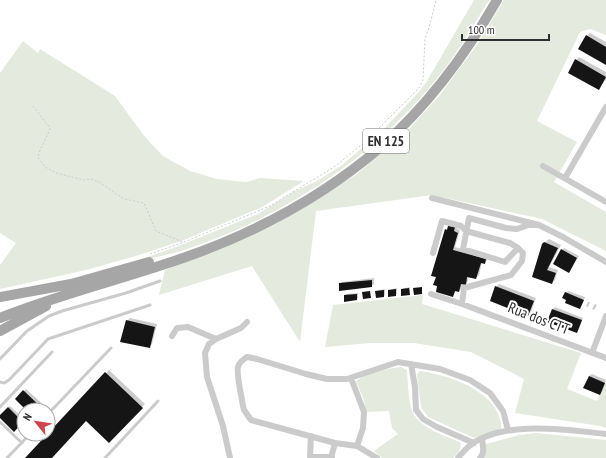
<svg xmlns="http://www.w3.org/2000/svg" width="606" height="458" font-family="'PT Sans Narrow',sans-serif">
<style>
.green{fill:#e4eadd}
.shadow{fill:#0003}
.building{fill:#151515}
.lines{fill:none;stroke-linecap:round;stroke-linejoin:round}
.path{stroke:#cbcbcb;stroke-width:1;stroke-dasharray:2 2;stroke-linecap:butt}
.service{stroke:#cbcbcb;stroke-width:3}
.minor{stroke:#cbcbcb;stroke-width:6}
.primary{stroke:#a6a6a6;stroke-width:10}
.labels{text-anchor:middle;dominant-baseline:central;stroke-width:4;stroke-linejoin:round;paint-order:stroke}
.shield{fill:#fff;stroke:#6d6d6d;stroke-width:1}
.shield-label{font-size:14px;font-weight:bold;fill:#2e2e2e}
.street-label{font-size:15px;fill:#2e2e2e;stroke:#fff}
</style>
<rect width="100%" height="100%" fill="#fff"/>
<path class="green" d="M474,0h15c-16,26 -31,52 -50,76 -65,81 -154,140 -252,173 -19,6 -39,10 -59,15l48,-17 82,-33 35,-22 24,-11 24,-15 40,-34 36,-38 10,-13z
M504,0h102v35l-16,-6 -10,3 -43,89 40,21 -23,40 52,30v39l-64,-32 -110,-24 -116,16 -16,131 -48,-76 -93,29 6,-25 109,-45 83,-51 52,-45 30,-33 37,-50z
M23,41l15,12 2,-4 75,47 30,41 18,19 27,15 27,8 29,3 14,-4 44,3 -42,26 -78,33 -45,15 -53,15 -86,19v-24l16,-22 -16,-10v-160z
M423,295l-1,9 159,49 -14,36 30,12 9,-21v48l-6,-2 -85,-13 9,-34 -53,-27 -57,-9h-44l-45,4 8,-42z
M401,367l6,3c1,13 1,36 8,46 7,12 32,21 45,26 3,6 -3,12 -7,16h-71l-8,-7 24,-17 -6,-6 -3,-17 -23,1 -2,-12 -8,-19c11,-9 31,-12 45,-14z
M420,371c27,4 72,18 80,48 1,4 2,7 0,12l-26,7 -46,-21 -7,-10 -4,-31 1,-3z
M536,433l70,7v18h-123l3,-14 33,-9z"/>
<path class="shadow" d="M590,33l16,9v22l-19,-28z
M579,57l27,15v7l-7,10 -23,-29z
M452,223l5,2 -1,3 4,2 -5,17 34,10 -4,6 -3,-1 -3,13 -3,3 -7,-2 -1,5 -3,3h-2l-1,4 -3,3 -3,-1 -3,6 -16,-20 9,-46z
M549,239l12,6 -12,22 9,3 -3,10 -4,3 -18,-6 11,-34z
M564,248l15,8 -10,16 -7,-22z
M374,278v6l-2,2 -32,-2 2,-2z
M499,284l37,14 -5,14 -3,3 -32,-28z
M410,287v6l-1,1 -7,-5z
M397,288v6l-1,1 -7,-5z
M385,289v6l-1,1 -8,-5z
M568,291l17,6 -5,11 -13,-9 -1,-6z
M358,293v5l-1,2 -12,-5 1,-1z
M588,302h2l-2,5 -2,-1z
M595,304l2,1 -3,5 -2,-1z
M555,307l28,11 -4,11 -2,3 -28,-11 4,-12z
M130,318l27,6 -5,20 -3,3 -22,-26z
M109,370l36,34 -36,38 -23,-22 -35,38h-25z
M592,374l14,6 -4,12 -2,2 -11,-18z
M26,389l19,17 -4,4h-14l-11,-11z
M10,406l14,13 -10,11 -14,-13z"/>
<path class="building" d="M586,35l20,12v18l-28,-16z
M575,59l31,18 -7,13 -31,-17z
M448,226l7,1 -1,4 4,2 -5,17 33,9 -1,5 -4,-1 -5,16 -9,-2 -1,8 -5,-1 -2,8 -4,-1 -2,6 -17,-5 1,-6 -4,-1 3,-8 -5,-1 14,-47 2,1z
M544,242l14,6 -11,22 9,3 -4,11 -20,-7 10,-33z
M561,249l16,9 -8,15 -16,-9z
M372,280v7l-33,4v-8z
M495,286l39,15 -6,15 -38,-15z
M422,287v7l-8,1 -1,-7z
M409,288l1,7 -9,1v-7z
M396,289v7l-8,1v-7z
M384,290v7l-8,1 -1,-7z
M370,291l1,7 -8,1 -1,-7z
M565,292l19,8 -4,9 -15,-6 1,-3 -4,-2z
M357,294v6l-13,2v-7z
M552,309l30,11 -5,13 -30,-11z
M126,320l29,7 -5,21 -30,-6z
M105,372l38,36 -34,35 -23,-22 -34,37h-27z
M589,376l16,7 -5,12 -17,-7z
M23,390l20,19 -1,1h-16l-11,-11z
M8,407l15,15 -9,10 -14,-14v-3z"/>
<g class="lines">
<path class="path" d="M33,106l17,22c-3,11 -10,19 -12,29l7,10 11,6 28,7 7,-1 8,3 25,17 20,4 12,28 27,11
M150,254l34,-12 86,-36 64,-39 31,-25 54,-54 4,-8 2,-42 4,-10 7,-28"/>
<path class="service" d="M0,359l27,-28 22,-15 13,-5 64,-18 34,-12
M0,382l4,1 5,-3 39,-41 102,-34
M0,407l52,-55
M48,414l63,-66
M0,422l22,21
M7,458l23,-24
M105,458l53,-57"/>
<path class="minor" d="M543,166l63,36
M565,178l41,-71
M432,198l107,27 24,12 43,25
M433,253l9,-32 19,5 5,5 44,12 8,5 -13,14 -42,-13 6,-31 37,10 11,1 11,-4h11
M431,294l31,10 2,-16 47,-13 11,-14 1,-8 -5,-5
M462,304l144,54
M172,336l5,-8 11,-1 28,12
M592,353l14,-37
M411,364l4,23 1,23 7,9 14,8 37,16
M351,378l13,34 -1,16 -6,18
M311,436l-1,21h22
M230,458l-7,-32 -16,-49 -2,-24 4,-9 7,-5 25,-11 6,-6
M331,458l4,-15
M377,458l-20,-12 -22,-3 -84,-23 -7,-10 -1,-4c-1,-8 -7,-32 -5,-39 1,-5 5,-7 9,-10l10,2 49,15 21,5h20l51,-17 42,7 30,11 20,13 13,18 5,19
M458,458c3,-4 7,-8 10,-11 33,-28 99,-17 138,-13
M480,458c5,-5 3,-12 2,-19"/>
<path class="primary" d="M0,297l71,-13 78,-22
M0,318c60,-24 123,-39 183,-60 72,-25 141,-62 199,-112 46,-41 84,-92 115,-146
M0,331l46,-25"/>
</g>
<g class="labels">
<rect class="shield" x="363" y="129" width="46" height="24" rx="3"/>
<g class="shield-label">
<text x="386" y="141">EN 125</text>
</g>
<g class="street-label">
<text transform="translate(539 318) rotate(21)">Rua dos CTT</text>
</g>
</g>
<g transform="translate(36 422) rotate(300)"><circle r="19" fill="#ffffff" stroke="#ababab"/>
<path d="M0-3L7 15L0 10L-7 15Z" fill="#d0454b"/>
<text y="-6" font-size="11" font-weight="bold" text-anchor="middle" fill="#2e2e2e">N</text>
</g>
<path d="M462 34v6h87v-6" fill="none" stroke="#2e2e2e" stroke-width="2"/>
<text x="468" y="34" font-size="12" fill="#2e2e2e" stroke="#ffffff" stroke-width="3" paint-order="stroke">100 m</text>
</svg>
